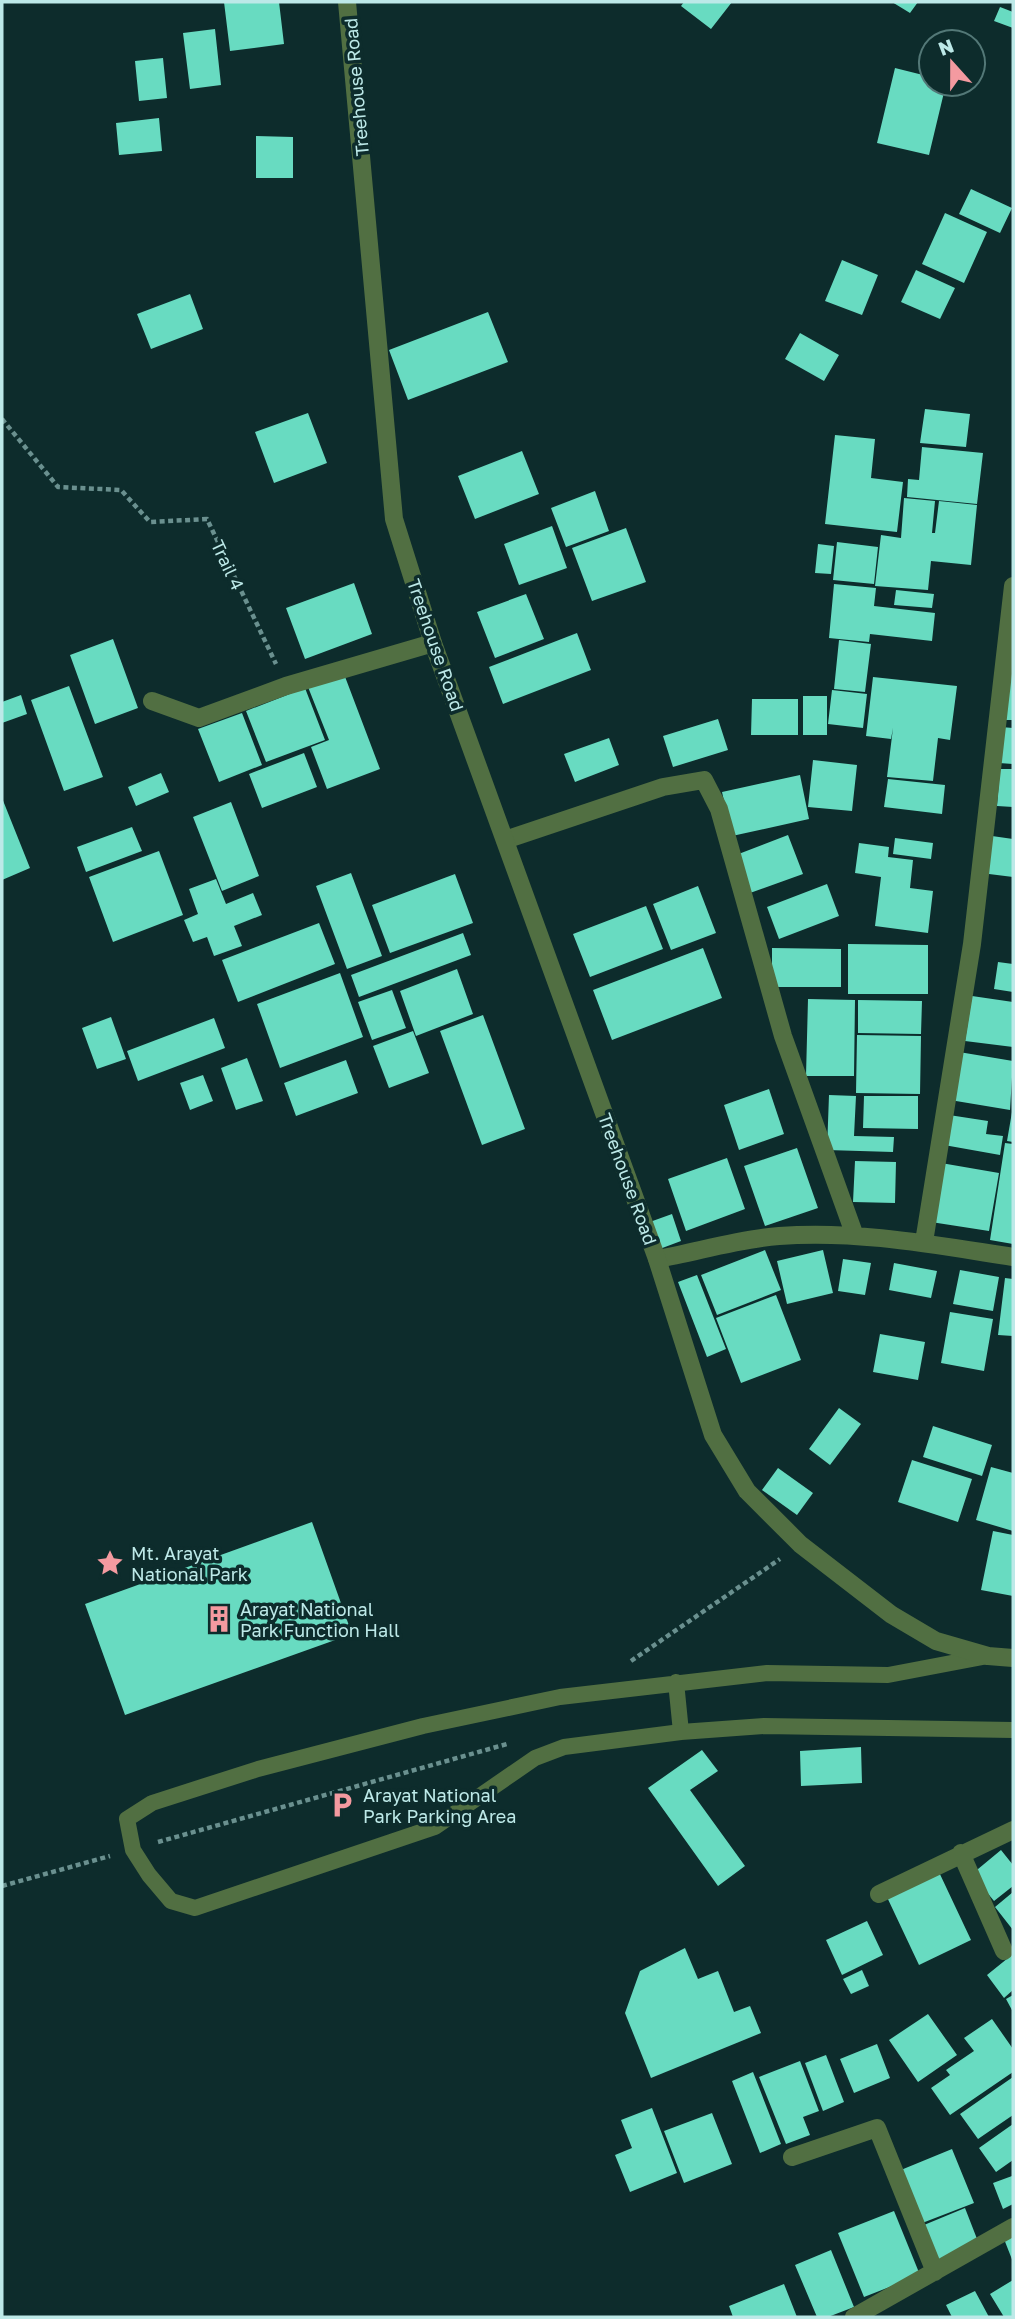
<svg xmlns="http://www.w3.org/2000/svg" width="1015" height="2319" font-family="'Golos Text',sans-serif">
<style>
.building{fill:#68dbc1}
.lines{fill:none;stroke-linecap:round;stroke-linejoin:round}
.path{stroke:#6a908f;stroke-width:4.5;stroke-dasharray:5 3.5;stroke-linecap:butt}
.service{stroke:#516f42;stroke-width:16}
.minor{stroke:#516f42;stroke-width:18}
.tertiary{stroke:#516f42;stroke-width:18}
.labels{text-anchor:middle;dominant-baseline:central;stroke-width:7;stroke-linejoin:round;paint-order:stroke}
.street-label{font-size:18px;fill:#bde9e8;stroke:#0d2c2c}
.poi-label{font-size:18px;fill:#bde9e8;stroke:#0d2c2c;text-anchor:start}
</style>
<rect width="100%" height="100%" fill="#0d2c2c"/>
<path class="building" d="M224,2h55l5,42 -54,7z
M684,2h48l-21,27 -30,-23z
M892,2h26l-8,11z
M1000,7l13,5v16l-19,-7z
M215,29l6,56 -31,4 -7,-56z
M163,58l4,40 -28,3 -4,-40z
M895,68l36,9v7h15l-17,71 -52,-12z
M159,118l3,33 -43,4 -3,-32z
M256,136l37,1v41h-37z
M971,189l41,19 -12,25 -41,-19z
M945,213l42,19 -23,51 -42,-19z
M842,260l36,15 -16,40 -37,-14z
M916,270l39,18 -15,31 -39,-17z
M190,294l13,35 -52,20 -14,-35z
M488,312l20,50 -100,38 -19,-50z
M800,333l39,22 -15,26 -39,-22z
M925,409l45,5 -4,33 -46,-4z
M308,413l19,50 -53,20 -19,-51z
M835,435l40,4 -4,39 32,4 -6,50 -72,-8z
M922,447l61,6 -6,51 -70,-7 1,-18 11,1z
M522,451l17,43 -64,25 -17,-43z
M595,491l14,40 -43,16 -15,-39z
M904,498l31,3 -3,32h3l4,-32 38,4 -6,60 -40,-4 -3,29 -53,-4 6,-51 20,3z
M552,526l15,42 -48,17 -15,-41z
M626,528l20,54 -54,19 -20,-53z
M837,542l41,5 -4,37 -41,-4z
M818,544l16,2 -3,28 -16,-1z
M354,583l18,51 -67,25 -19,-51z
M834,584l42,4 -2,18 61,7 -3,28 -62,-7 -1,8 -40,-4z
M896,590l38,4 -2,14 -38,-3z
M526,594l18,45 -49,19 -18,-46z
M577,633l14,37 -88,34 -14,-37z
M113,639l25,69 -43,16 -25,-69z
M839,640l32,4 -6,48 -31,-3z
M1013,651v69h-8z
M344,674l36,95 -53,20 -16,-42 18,-7 -21,-53z
M873,677l84,9 -7,54 -12,-2 -5,43 -46,-4 6,-49 -2,11 -25,-3z
M69,686l34,91 -39,14 -33,-91z
M305,688l20,52 -59,22 -20,-51z
M832,690l35,4 -4,34 -35,-4z
M21,695l6,19 -25,9v-21z
M803,696h24v39h-24z
M752,699h46v36h-47z
M242,713l20,52 -43,17 -21,-53z
M718,719l10,31 -55,17 -10,-31z
M1001,727l12,1v36l-14,-1z
M609,738l10,27 -44,17 -11,-28z
M304,753l13,34 -55,21 -13,-34z
M813,760l44,5 -5,46 -44,-4z
M1000,769h13v38l-16,-1z
M161,773l8,19 -33,14 -8,-19z
M800,775l9,44 -77,17 -10,-44z
M888,779l57,6 -3,29 -58,-7z
M2,798l28,70 -28,12z
M231,802l28,74 -37,15 -29,-74z
M132,827l10,24 -56,21 -9,-25z
M788,835l15,39 -53,19 -14,-38z
M985,835l28,4v38l-32,-4z
M895,838l38,5 -2,16 -38,-5z
M859,843l30,4 -1,10 25,3 -3,28 23,3 -5,42 -53,-7 6,-49 -26,-4z
M159,851l24,64 -70,27 -24,-65z
M351,873l31,83 -35,13 -31,-83z
M455,874l18,49 -83,30 -18,-48z
M216,879l10,25 27,-11 9,22 -28,11 8,20 -28,10 -7,-19 -14,5 -9,-22 14,-6 -9,-25z
M827,884l12,32 -60,23 -12,-32z
M698,886l18,47 -45,17 -18,-46z
M646,906l17,43 -73,28 -17,-43z
M319,923l16,41 -97,38 -16,-42z
M463,933l8,22 -112,42 -8,-22z
M848,944l80,1v49h-80z
M703,948l19,50 -110,42 -19,-50z
M772,948l69,1v38h-69z
M998,962l15,2v28l-19,-3z
M457,969l16,45 -57,22 -16,-45z
M340,973l23,64 -83,31 -23,-64z
M392,990l14,38 -34,12 -14,-38z
M972,996l41,6v45l-48,-6z
M808,999l47,1 -1,76h-48z
M858,1000l64,1 -1,33 -63,-1z
M483,1015l42,114 -43,16 -42,-114z
M111,1017l15,42 -29,10 -15,-41z
M214,1018l11,30 -87,33 -11,-30z
M413,1031l16,42 -40,15 -16,-42z
M857,1035l64,1 -1,58 -64,-1z
M959,1052l54,9 -3,49 -60,-10z
M247,1058l16,43 -27,9 -15,-42z
M346,1060l12,33 -62,23 -12,-33z
M203,1075l10,26 -23,9 -10,-27z
M769,1089l15,45 -45,16 -15,-45z
M829,1095l27,1 -2,40 40,1 -1,15 -66,-2z
M864,1096h54v33l-55,-1z
M1012,1112h1v30l-6,-1z
M949,1115l39,6 -2,13 17,2 -3,19 -56,-10z
M1005,1143l8,1v100l-23,-4z
M797,1148l21,60 -53,18 -21,-60z
M727,1158l18,51 -59,22 -18,-52z
M855,1161l41,1 -1,41 -42,-1z
M941,1163l58,10 -10,58 -58,-9z
M672,1214l9,27 -24,9 -10,-27z
M765,1250l16,40 -64,25 -16,-40z
M823,1250l10,43 -46,11 -10,-43z
M843,1259l28,4 -6,32 -27,-4z
M894,1263l43,8 -6,27 -42,-8z
M960,1270l39,7 -6,34 -40,-7z
M697,1275l29,74 -19,8 -29,-75z
M1005,1278l8,1v57l-15,-1z
M776,1295l25,65 -60,23 -25,-65z
M950,1312l43,7 -9,52 -43,-8z
M880,1334l45,8 -7,38 -45,-8z
M839,1408l22,16 -31,41 -21,-16z
M933,1426l59,19 -10,31 -59,-19z
M912,1460l60,19 -14,43 -60,-20z
M991,1467l22,6v58l-37,-11z
M778,1468l35,25 -16,22 -35,-25z
M312,1522l40,112 -227,81 -40,-111z
M993,1531l20,4v61l-32,-6z
M861,1747l1,36 -61,3 -1,-35z
M702,1750l16,21 -28,19 55,76 -27,20 -70,-98z
M1001,1850l12,15v21l-19,15 -22,-27z
M938,1870l33,70 -52,25 -33,-70z
M1013,1892v38l-18,-23z
M867,1921l16,34 -41,20 -16,-35z
M685,1948l13,31 20,-8 16,41 16,-6 11,27 -110,45 -26,-65 15,-42z
M1013,1954v36l-9,8 -17,-23z
M862,1970l7,16 -18,8 -8,-15z
M1013,1995v17l-7,-13z
M928,2014l29,41 -39,27 -29,-42z
M992,2019l21,30v23l-63,43 -19,-27 19,-13 -4,-5 28,-19 -10,-13z
M877,2044l13,34 -36,15 -14,-34z
M826,2055l18,47 -21,9 -18,-48z
M800,2061l19,50 -16,6 7,18 -24,9 -27,-67z
M753,2072l28,72 -21,9 -28,-72z
M1013,2077v38l-35,24 -18,-25z
M652,2108l25,65 -47,19 -15,-37 17,-7 -11,-28z
M712,2113l20,51 -48,19 -20,-52z
M1013,2124v36l-17,12 -17,-24z
M952,2149l22,54 -57,22 -21,-53z
M1012,2176l1,28 -10,5 -10,-26z
M965,2208l14,36 -41,17 -14,-36z
M894,2211l26,64 -56,22 -26,-64z
M1013,2235v27l-9,-23z
M831,2250l23,57 -26,10h-11l-22,-52z
M1013,2280v37h-9l-14,-23z
M784,2284l13,33h-64l-4,-11z
M975,2291l14,26h-37l-6,-12z"/>
<g class="lines">
<path class="path" d="M2,419l56,68 63,3 29,32 57,-3 69,145
M631,1661l149,-102
M158,1842l349,-98
M2,1886l108,-30"/>
<path class="service" d="M988,1656l-100,19 -121,-2 -207,24 -137,29 -165,43 -106,34 -25,16 6,31 16,25 22,26 24,7 240,-81 100,-69 29,-11 117,-15 83,-6 249,4
M676,1682l5,50"/>
<path class="minor" d="M152,701l47,17 87,-32 147,-43
M505,840l158,-53 41,-7 15,29 64,227 72,200
M924,1242l48,-298 41,-358
M657,1259c40,-7 81,-20 122,-23 79,-6 156,9 234,21
M961,1853l43,98
M879,1894l134,-64
M792,2157l85,-29 58,144
M854,2317l159,-90"/>
<path class="tertiary" d="M347,2l47,517 39,124 224,616 56,176 34,56 53,53 92,71 44,26 52,15 25,2"/>
</g>
<defs>
<symbol id="sight-bare" viewBox="-9 -9 18 18"><path d="M0-6L1.8-2.2L6-1.7L2.9 1.2L3.7 5.4L0 3.3L-3.7 5.4L-2.9 1.2L-6-1.7L-1.8-2.2Z" fill="#f49aa0" stroke="#0d2c2c" stroke-width="2.5" paint-order="stroke"/></symbol>
<symbol id="building-bare" viewBox="-9 -9 18 18"><path d="M-4-6H4V6H1V3H-1V6H-4ZM-2.5-4.3h1.7v1.8h-1.7ZM.8-4.3h1.7v1.8H.8ZM-2.5-1h1.7V.8h-1.7ZM.8-1h1.7V.8H.8Z" fill="#f49aa0" stroke="#0d2c2c" stroke-width="2.5" paint-order="stroke"/></symbol>
<symbol id="parking-bare" viewBox="-9 -9 18 18"><path d="M-3.5-5.5H1a3.5 3.5 0 0 1 0 7H-1V5.5H-3.5ZM-1-3.4V-.6H.8a1.4 1.4 0 0 0 0-2.8Z" fill="#f49aa0" stroke="#0d2c2c" stroke-width="2.5" paint-order="stroke"/></symbol>
</defs>
<g fill-rule="evenodd">
<use href="#sight-bare" x="91" y="1544" width="38" height="38"/>
<use href="#building-bare" x="200" y="1600" width="38" height="38"/>
<use href="#parking-bare" x="323" y="1786" width="38" height="38"/>
</g>
<g class="labels">
<g class="street-label">
<text transform="translate(356 87) rotate(-95)">Treehouse Road</text>
<text transform="translate(228 565) rotate(65)">Trail 4</text>
<text transform="translate(436 645) rotate(71)">Treehouse Road</text>
<text transform="translate(628 1179) rotate(70)">Treehouse Road</text>
</g>
<g class="poi-label">
<text x="131" y="1553">Mt. Arayat<tspan x="131" dy="21">National Park</tspan></text>
<text x="240" y="1609">Arayat National<tspan x="240" dy="21">Park Function Hall</tspan></text>
<text x="363" y="1795">Arayat National<tspan x="363" dy="21">Park Parking Area</tspan></text>
</g>
</g>
<rect width="1015" height="2319" fill="none" stroke="#bde9e8" stroke-width="7"/>
<g transform="translate(952 63) rotate(339)"><circle r="33" fill="#0d2c2c" stroke="#537877" stroke-width="2"/>
<path d="M0-5L12 26L0 18L-12 26Z" fill="#f49aa0"/>
<text y="-10" font-size="19" font-weight="bold" text-anchor="middle" fill="#bde9e8">N</text>
</g>
</svg>
